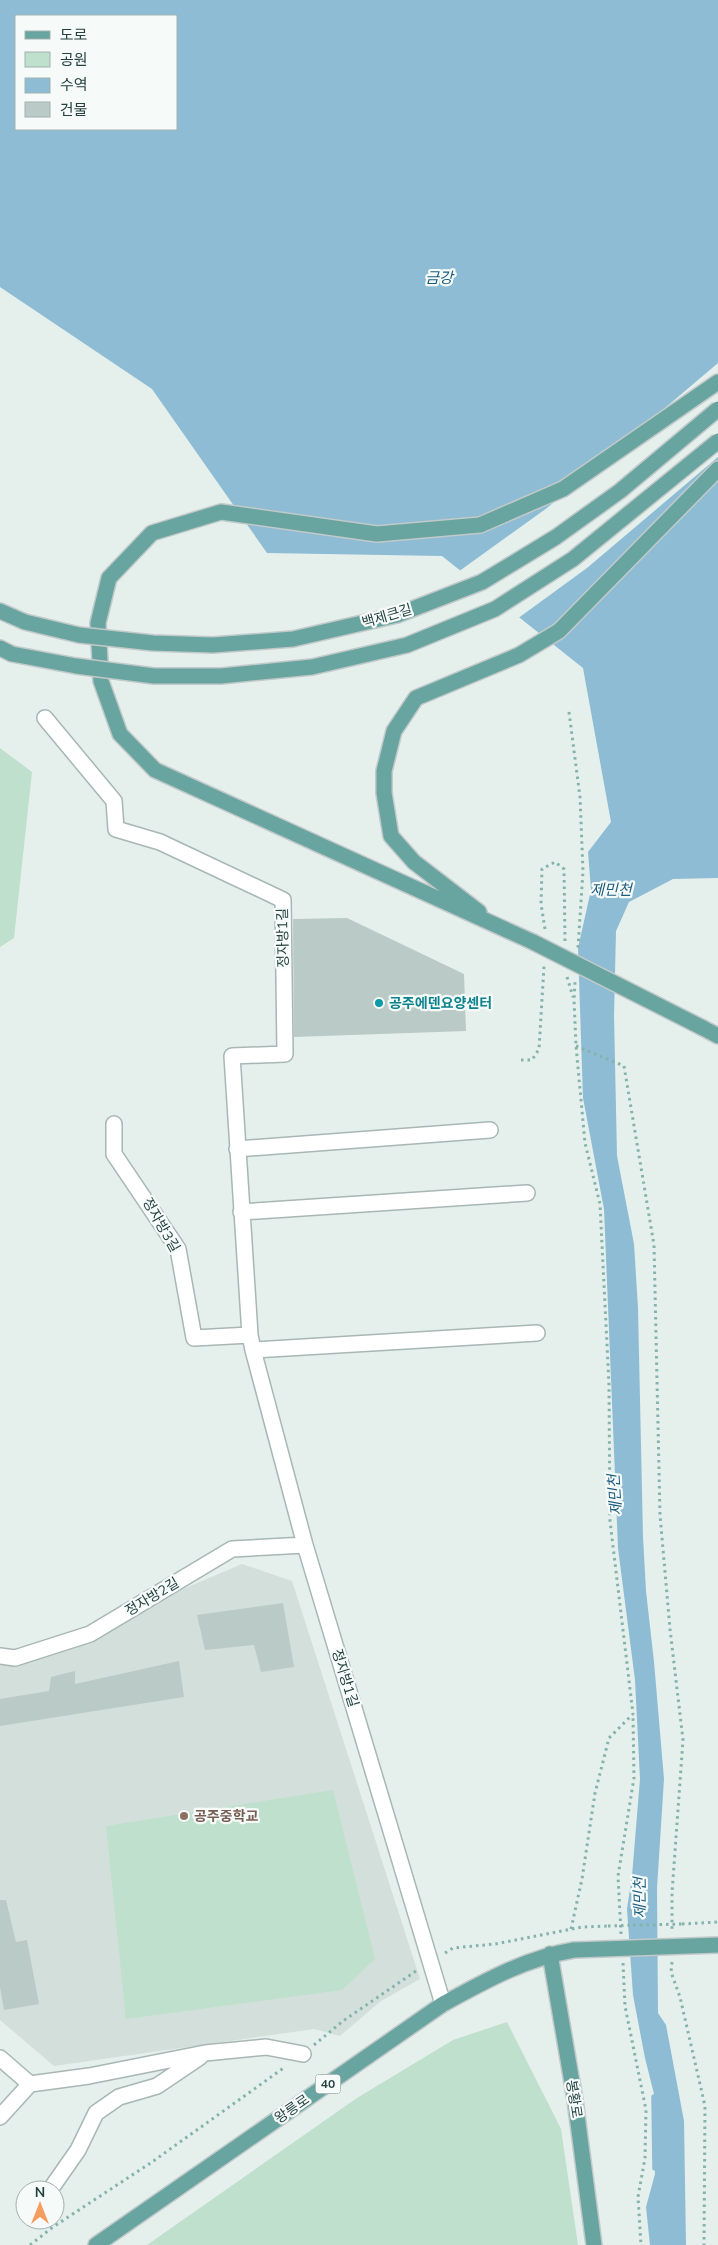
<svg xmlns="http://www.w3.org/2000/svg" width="718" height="2245" font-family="'Nunito Sans','Noto Sans KR',sans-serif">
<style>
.built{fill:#d3dfdb}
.green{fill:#bee0cd}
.water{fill:#8dbcd4;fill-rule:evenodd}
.pier{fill:#e5efec}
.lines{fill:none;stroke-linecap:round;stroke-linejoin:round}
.stream{stroke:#8dbcd4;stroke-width:5.5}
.building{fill:#bacac6}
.minor-casing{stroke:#a7b7b5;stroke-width:18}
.major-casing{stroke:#c2cac9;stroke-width:18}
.path{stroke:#85b3ac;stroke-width:3;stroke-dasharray:2.5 4;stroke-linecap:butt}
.minor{stroke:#fff;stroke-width:15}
.major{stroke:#69a5a0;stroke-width:15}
.major-bridge-casing{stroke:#c2cac9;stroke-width:18;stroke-linecap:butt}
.path-bridge{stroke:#85b3ac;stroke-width:3;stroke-dasharray:2.5 4;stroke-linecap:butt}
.major-bridge{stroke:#69a5a0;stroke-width:15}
.culture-dot{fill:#0f9aa8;stroke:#f6fbf9;stroke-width:2}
.education-dot{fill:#8d6e63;stroke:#f6fbf9;stroke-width:2}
.labels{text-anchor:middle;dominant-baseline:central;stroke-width:4.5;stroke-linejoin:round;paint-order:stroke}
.shield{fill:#f6fbf9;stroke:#637977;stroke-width:1}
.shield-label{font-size:12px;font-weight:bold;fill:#24413f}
.street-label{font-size:14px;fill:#24413f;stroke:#f6fbf9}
.culture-label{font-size:14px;font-weight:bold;fill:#0d838f;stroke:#f6fbf9;text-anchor:start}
.education-label{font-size:14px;font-weight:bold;fill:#785e54;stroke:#f6fbf9;text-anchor:start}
.water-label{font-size:15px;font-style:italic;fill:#1c5d7f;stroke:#f6fbf9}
</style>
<rect width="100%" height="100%" fill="#e5efec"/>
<path class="built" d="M242,1564l50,17 128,398 -39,22 -41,35 -26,-7 -260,37 -54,-46v-366l42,-5z"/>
<path class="green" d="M0,748l32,24 -18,166 -14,9z
M333,1790l42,169 -33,31 -216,29 -20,-193z
M507,2022l54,107 17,116h-431l210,-147 96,-58z"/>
<path class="water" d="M0,0h718v878l-45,1 -44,23 -13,29 -2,85 3,140 17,88 4,64 5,229 3,54 8,71 10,117 -7,109 1,125 8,12 18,96 2,124h-36l-4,-38 9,-33 -1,-80 -9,-36 -12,-63 -6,-86 5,-33 8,-97 -5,-99 -17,-132 -14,-339 -21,-111 -5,-150 13,-58 -3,-38 23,-30 -28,-154 -141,-112 -175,-3 -115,-164 -152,-102zM16,16h160v113h-160z"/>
<path class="pier" d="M718,363v94l-131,111 -70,51 -59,-47 89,-64z"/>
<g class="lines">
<path class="stream" d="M654,2097l1,71"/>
</g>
<path class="building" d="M347,918l117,56 2,57 -172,6 -1,-118z
M283,1603l11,64 -33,5 -7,-27 -49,5 -8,-35z
M179,1661l5,36 -184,29v-27l49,-8 2,-14 24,-6v13z
M0,1900h6l10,42 11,-2 12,64 -35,6 -4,-23z"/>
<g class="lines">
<defs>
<path id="minor" d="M45,718l69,83 2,28 44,13 123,58 2,154 -53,2 18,279 3,15 52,195 138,459
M114,1124v30l64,95 16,89 56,-3
M237,1149l253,-19
M241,1212l286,-19
M253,1350l284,-17
M0,1656l15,2 75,-24 142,-85 73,-4
M0,2058l30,26
M0,2117l30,-33 59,-8 116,-23 61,-6 37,7
M50,2190l28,-40 18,-37 23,-16 38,-11 43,-29"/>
<path id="major" d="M0,611l25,11
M0,648l12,6
M479,912l-65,-50 -23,-26 -7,-43v-22l10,-40 22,-33 103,-43 40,-24 159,-162
M533,942l-378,-172 -35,-36 -19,-53 -3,-58 11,-45 43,-45 69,-21 156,22 103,-9 83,-36 155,-107
M703,1028l15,8
M550,1954l25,146 19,145
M96,2245l347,-241c42,-23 83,-46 131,-54"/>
</defs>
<use href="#minor" class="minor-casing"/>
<use href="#major" class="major-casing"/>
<path class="path" d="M569,712l11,85 3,74 -5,77
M545,929l-4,-25 1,-35 13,-7 9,7 1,72
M567,977l6,20
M576,1046l48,20 30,179 6,270 10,114 13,111 -11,153v38
M521,1060h11l7,-11 5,-83
M682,1924l36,-2
M633,1925h7
M571,1929l11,-50 13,-86 14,-55 24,-24 -23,-193 -1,-136 -9,-181 -15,-61 -9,-97 -2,-46 1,-18
M621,1934l-3,-58 16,-98 -1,-64
M445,1953l8,-5 42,-4 87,-17 26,-1
M672,1962l-1,10 9,25 25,109 -1,139
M623,1963l2,43 21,104 -1,48 -7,39 3,48
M314,2045l29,-24 73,-50
M30,2245l23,-18 99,-65 133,-95"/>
<use href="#minor" class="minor"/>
<use href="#major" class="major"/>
<defs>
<path id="major-bridge" d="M25,622l54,13 74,8 60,2 80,-6 104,-24 85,-33 74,-45 64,-46 98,-82
M12,654l64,12 78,10h67l91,-9 95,-22 88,-36 78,-50 145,-118
M533,942l170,86
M574,1950l144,-5"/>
</defs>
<use href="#major-bridge" class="major-bridge-casing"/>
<path class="path-bridge" d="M640,1925l42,-1
M608,1926l25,-1"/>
<use href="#major-bridge" class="major-bridge"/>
</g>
<circle class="culture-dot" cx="379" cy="1003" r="5"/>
<circle class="education-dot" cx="184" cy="1816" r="5"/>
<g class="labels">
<rect class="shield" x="315.5" y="2074.5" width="25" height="19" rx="4"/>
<g class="shield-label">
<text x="328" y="2084">40</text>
</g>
<g class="street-label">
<text transform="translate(387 616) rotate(-16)">백제큰길</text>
<text transform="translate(283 938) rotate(-91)">정자방1길</text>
<text transform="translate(161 1225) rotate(60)">정자방3길</text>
<text transform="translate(152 1597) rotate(-31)">정자방2길</text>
<text transform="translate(345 1678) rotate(73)">정자방1길</text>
<text transform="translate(574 2099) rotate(81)">봉황로</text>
<text transform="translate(292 2109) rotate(-35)">왕릉로</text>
</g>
<g class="culture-label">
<text x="389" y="1003">공주에덴요양센터</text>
</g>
<g class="education-label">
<text x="194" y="1816">공주중학교</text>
</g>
<g class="water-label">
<text x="439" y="278">금강</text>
<text x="611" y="890">제민천</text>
<text transform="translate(615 1495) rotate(-94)">제민천</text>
<text transform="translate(640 1898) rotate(-91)">제민천</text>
</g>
</g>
<rect x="15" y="15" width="162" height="115" fill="#f6fbf9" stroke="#a2b1af"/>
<rect x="25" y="31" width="25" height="8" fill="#69a5a0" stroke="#a2b1af"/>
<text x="60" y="40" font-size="15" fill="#24413f">도로</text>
<rect x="25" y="52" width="25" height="15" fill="#bee0cd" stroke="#a2b1af"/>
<text x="60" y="65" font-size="15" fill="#24413f">공원</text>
<rect x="25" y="78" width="25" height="15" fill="#8dbcd4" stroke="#a2b1af"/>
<text x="60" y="90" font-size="15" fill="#24413f">수역</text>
<rect x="25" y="102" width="25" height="15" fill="#bacac6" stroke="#a2b1af"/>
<text x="60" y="115" font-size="15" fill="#24413f">건물</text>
<g transform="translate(40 2205)"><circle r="24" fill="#f6fbf9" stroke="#a2b1af"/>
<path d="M0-4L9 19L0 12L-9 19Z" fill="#f49d5e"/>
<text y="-8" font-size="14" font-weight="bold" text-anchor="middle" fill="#24413f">N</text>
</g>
</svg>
